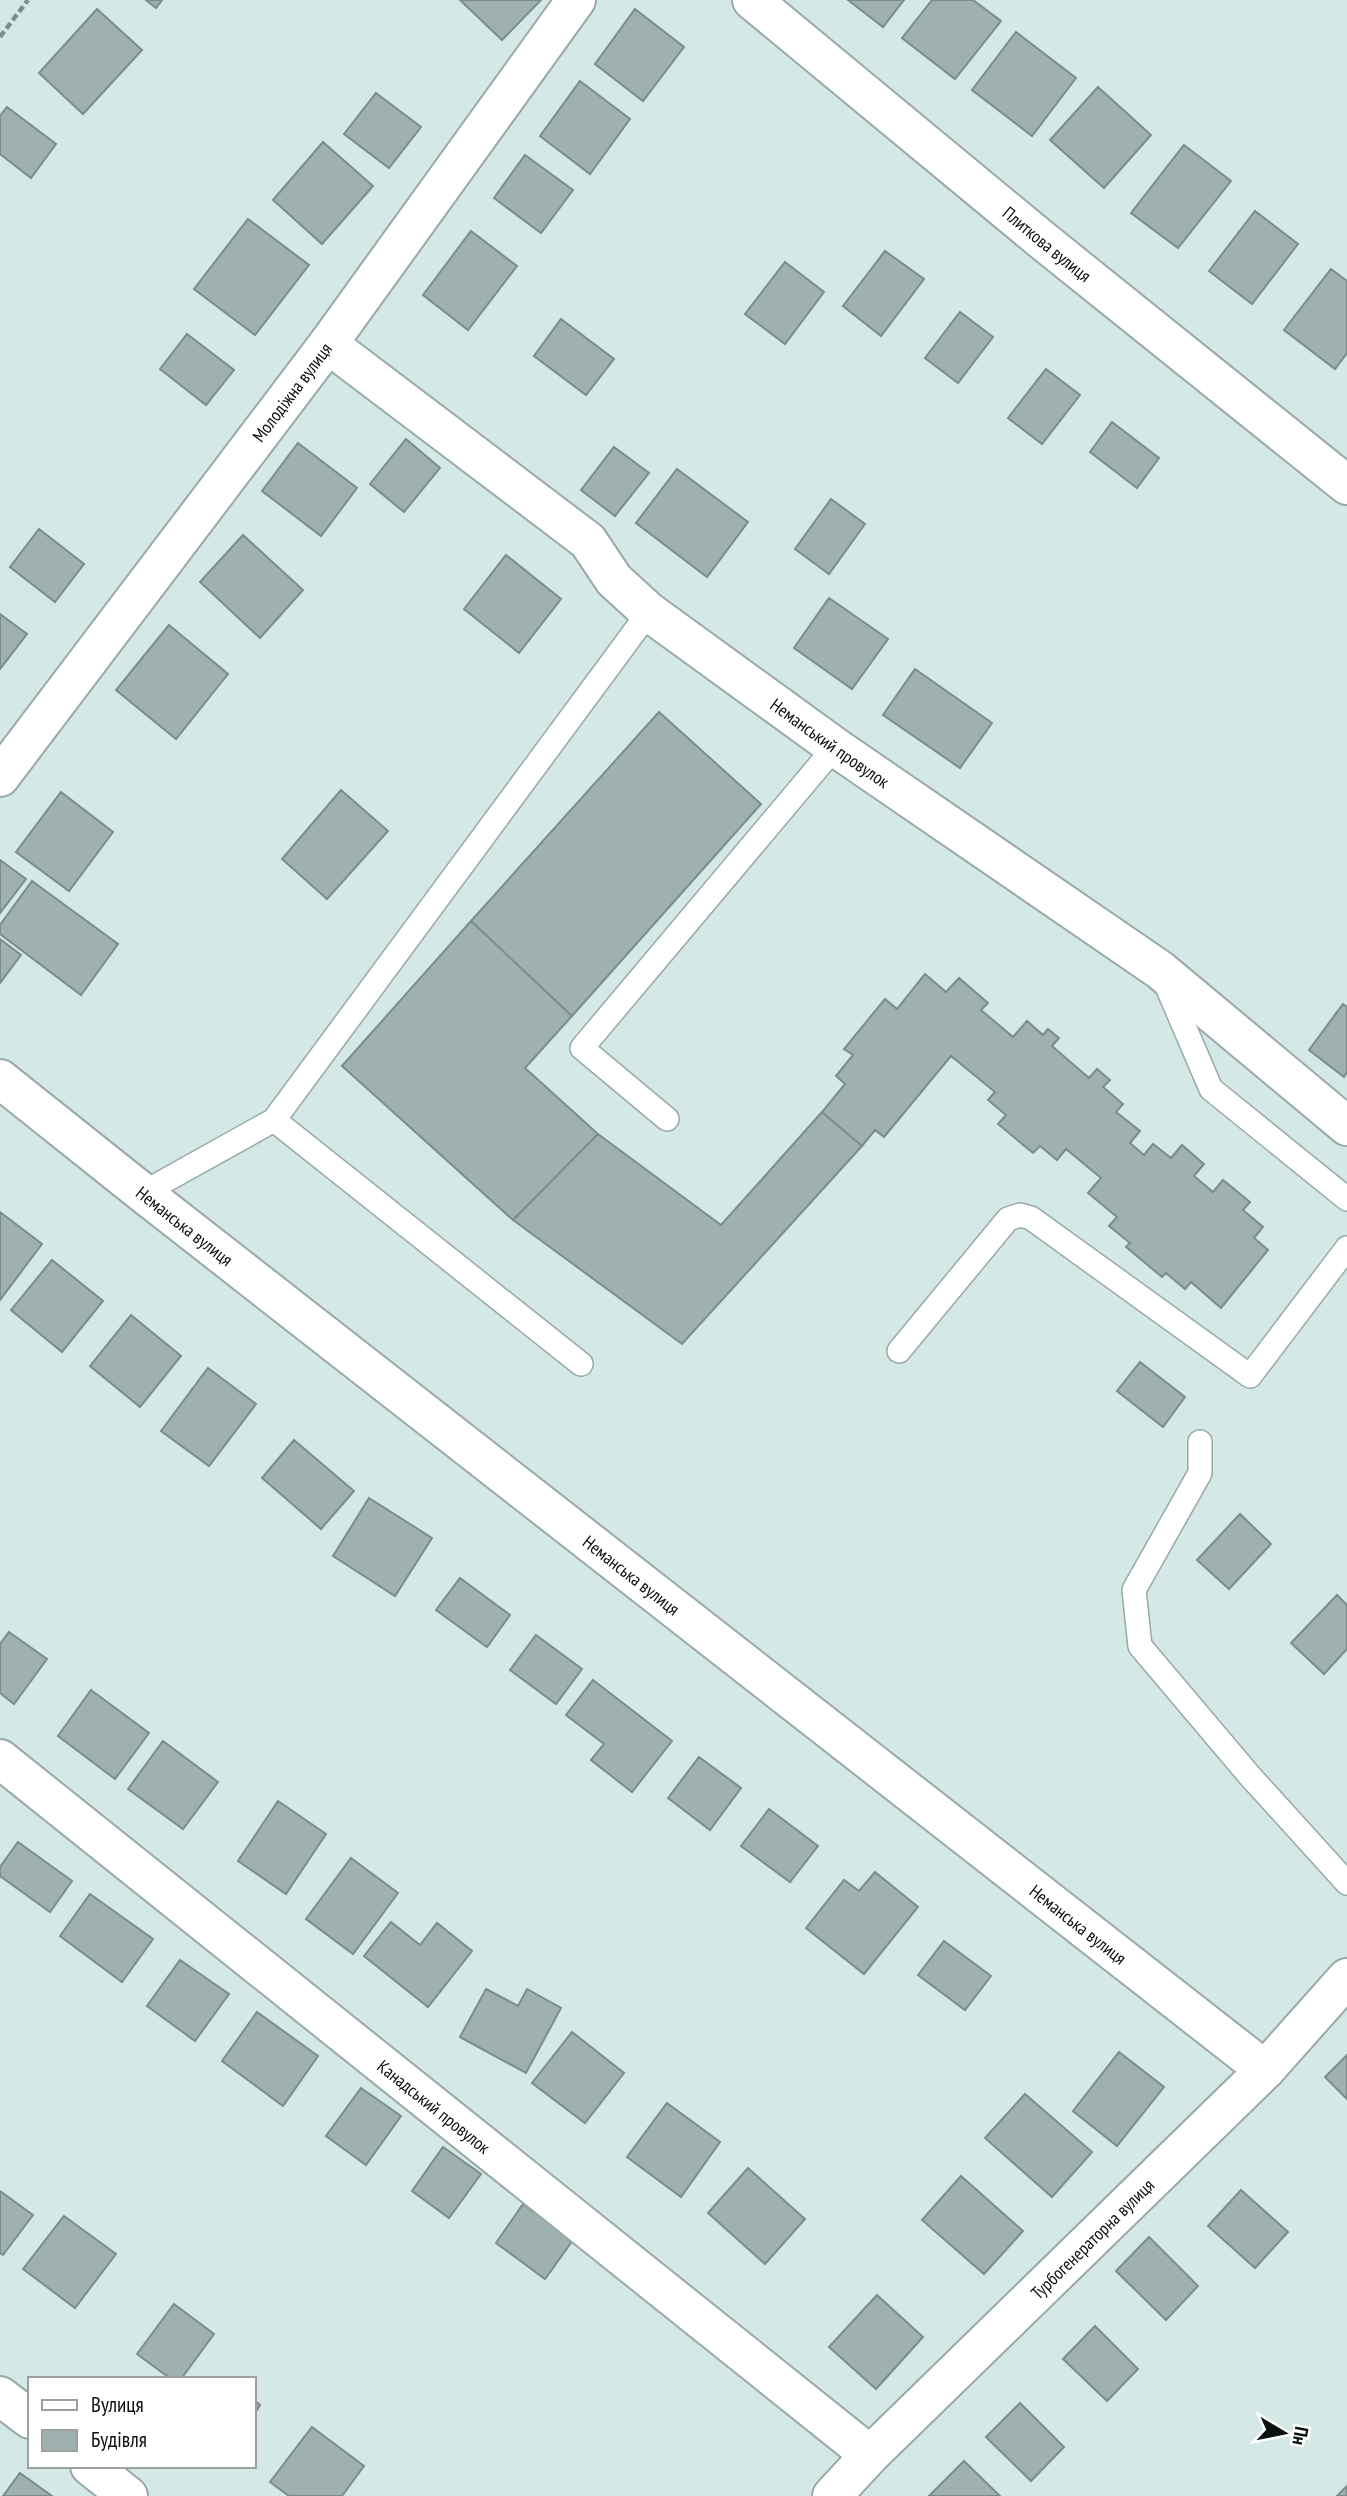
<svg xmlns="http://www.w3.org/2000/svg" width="1347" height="2496" font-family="'PT Sans Narrow',sans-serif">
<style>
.building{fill:#9eb1af;stroke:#7b8d8b;stroke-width:2}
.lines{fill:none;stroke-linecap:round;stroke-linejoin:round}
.lane-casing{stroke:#97a9a8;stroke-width:26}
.street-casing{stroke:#97a9a8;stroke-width:42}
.secondary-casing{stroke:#97a9a8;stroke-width:42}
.path{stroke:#7e8d8b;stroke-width:4.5;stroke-dasharray:7 3.5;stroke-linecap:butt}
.lane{stroke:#fff;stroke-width:23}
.street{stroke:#fff;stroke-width:38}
.secondary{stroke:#fff;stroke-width:38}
.labels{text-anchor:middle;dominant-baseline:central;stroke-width:7;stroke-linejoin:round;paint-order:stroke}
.street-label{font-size:18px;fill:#0a1110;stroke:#fff}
</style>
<rect width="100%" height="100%" fill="#d4e8e6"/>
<path class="building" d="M146,0h16l-6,8z
M460,0h81l-39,40z
M848,0h56l-21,27z
M932,0h41l28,21 -46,58 -53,-41z
M97,9l45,41 -59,64 -44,-41z
M635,9l49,38 -41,54 -48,-37z
M1016,32l60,46 -44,58 -60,-46z
M580,81l50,38 -40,55 -50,-38z
M1098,87l53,48 -47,53 -54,-48z
M376,93l45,34 -32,41 -45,-34z
M7,107l49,37 -25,34 -31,-24v-38z
M323,142l50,44 -51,58 -49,-44z
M1184,145l47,36 -53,67 -47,-35z
M525,155l48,35 -32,43 -47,-35z
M1255,211l43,33 -46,60 -43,-33z
M248,219l61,46 -54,70 -61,-46z
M471,231l46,35 -49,64 -45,-35z
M885,251l39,28 -43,57 -38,-30z
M785,262l39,30 -39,52 -40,-30z
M1331,269l16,12v72l-12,16 -51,-39z
M960,312l33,25 -35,46 -33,-25z
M561,319l53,40 -28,36 -52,-39z
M187,334l47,36 -28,35 -46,-36z
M1046,369l34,26 -38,49 -34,-26z
M1112,422l47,36 -22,30 -47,-36z
M406,439l34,29 -36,44 -34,-28z
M298,443l59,45 -36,48 -59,-45z
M614,447l35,26 -34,43 -34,-26z
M677,469l71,53 -41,55 -71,-54z
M831,499l34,25 -36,50 -34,-25z
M39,529l45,35 -29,38 -45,-35z
M243,535l60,55 -43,48 -60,-56z
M506,555l55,44 -42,54 -55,-44z
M829,598l59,41 -36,50 -58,-41z
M0,614l27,20 -27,35z
M169,625l59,49 -52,65 -60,-49z
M915,669l77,54 -32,45 -77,-53z
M659,712l102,92 -189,212 -101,-95z
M341,790l47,41 -61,68 -45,-40z
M61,792l52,40 -44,59 -53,-39z
M0,860l26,19 -26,34z
M32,881l86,63 -37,51 -81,-61v-9z
M471,921l101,95 -47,52 73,66 -85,86 -171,-154z
M0,939l21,16 -21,28z
M925,974l21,18 13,-14 29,25 -7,7 32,27 14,-16 16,14 5,-6 11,9 -7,8 37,32 8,-9 13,11 -7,7 20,17 -7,8 24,19 -10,12 14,12 9,-11 18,14 11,-13 22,19 -10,12 19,16 10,-12 27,22 -7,8 20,17 -9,11 14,12 -47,58 -30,-26 -6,7 -19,-16 -4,4 -36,-30 4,-4 -21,-17 8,-9 -29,-24 13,-15 -35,-29 -9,11 -17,-14 -7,7 -35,-29 8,-9 -18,-15 7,-8 -44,-36 -67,81 -9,-7 -13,16 -40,-34 23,-28 -9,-8 17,-21 -9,-6 41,-50 12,10z
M1343,1004l4,3v65l-3,5 -35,-27z
M822,1112l40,34 -180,198 -169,-124 85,-86 123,91z
M0,1212l42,32 -42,56z
M52,1260l51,41 -41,51 -51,-42z
M131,1315l50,41 -41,51 -50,-41z
M1140,1362l45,35 -22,30 -46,-36z
M208,1368l48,36 -47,62 -48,-35z
M294,1440l60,51 -33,38 -59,-51z
M369,1498l63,40 -37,58 -62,-40z
M1240,1514l31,30 -42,45 -32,-29z
M460,1578l50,37 -23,32 -51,-37z
M1337,1595l10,10v44l-23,25 -33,-31z
M9,1632l38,27 -33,45 -14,-11v-49z
M536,1635l46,34 -26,35 -46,-34z
M593,1680l79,61 -40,51 -41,-32 13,-16 -38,-29z
M91,1690l58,43 -34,46 -57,-43z
M163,1741l55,41 -35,47 -55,-40z
M699,1757l42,31 -31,42 -42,-32z
M278,1801l48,33 -40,60 -48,-33z
M769,1809l49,37 -28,36 -49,-36z
M18,1842l54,39 -22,31 -50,-36v-9z
M351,1858l47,35 -45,61 -47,-35z
M875,1872l43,35 -54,67 -58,-46 38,-48 15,11z
M90,1894l63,45 -31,43 -62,-46z
M391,1922l29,23 17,-22 35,28 -44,56 -64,-51z
M944,1941l47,35 -26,34 -47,-35z
M180,1960l49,34 -34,47 -48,-35z
M486,1989l32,17 9,-17 34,19 -35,65 -66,-36z
M257,2012l61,44 -35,50 -61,-45z
M572,2032l52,41 -39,50 -53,-40z
M1119,2052l45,35 -47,59 -44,-35z
M1347,2055v44l-22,-22z
M361,2088l40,28 -35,49 -40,-29z
M1025,2094l67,58 -40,45 -67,-59z
M667,2103l53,39 -39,55 -54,-40z
M443,2147l38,27 -32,44 -37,-27z
M748,2168l57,51 -40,45 -57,-51z
M961,2176l62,55 -39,43 -62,-54z
M1241,2190l47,42 -33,36 -47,-42z
M0,2191l33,24 -30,40 -3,-2z
M523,2204l50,36 -28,39 -49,-36z
M64,2216l52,38 -41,54 -52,-39z
M1149,2237l49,49 -32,34 -50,-49z
M877,2295l46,42 -47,52 -47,-42z
M174,2304l40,30 -33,45h-10l-34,-25z
M1095,2326l43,43 -31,32 -44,-42z
M254,2400l6,5 -6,10z
M1020,2403l44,44 -33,34 -45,-44z
M312,2427l52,39 -22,30h-53l-19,-14z
M964,2461l36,35h-71z
M20,2473l32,23h-49z
M1347,2486v10h-10z"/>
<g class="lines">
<defs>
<path id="lane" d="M1165,982l46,107 136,110
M667,1119l-85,-71 253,-301
M274,1120l307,244
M143,1193l131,-73 375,-508
M899,1351l109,-132 12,-4 11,3 219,158 97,-128
M1200,1442v31l-66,117 6,56 109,129 98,108"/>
<g id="street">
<path id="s1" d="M328,344l260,197 26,39 35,32 186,135 325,223 187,156"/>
<path id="s2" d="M0,777l328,-433 248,-344"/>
<path id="s3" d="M0,1079l143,114 1122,877"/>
<path id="s4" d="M0,1759l870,696"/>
<path d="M0,2396l30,23"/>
<path d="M90,2466l38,30"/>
<path id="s5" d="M832,2496l38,-41 395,-385 82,-92"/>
</g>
<g id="secondary">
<path id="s6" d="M752,0l290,240 305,245"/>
</g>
</defs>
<use href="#lane" class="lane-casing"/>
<use href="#street" class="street-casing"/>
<use href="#secondary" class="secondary-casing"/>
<path class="path" d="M0,37l28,-37"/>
<use href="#lane" class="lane"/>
<use href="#street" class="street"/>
<use href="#secondary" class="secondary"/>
</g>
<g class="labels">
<g class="street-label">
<text stroke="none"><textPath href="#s6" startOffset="383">Плиткова вулиця</textPath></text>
<text stroke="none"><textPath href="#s2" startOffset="483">Молодіжна вулиця</textPath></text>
<text stroke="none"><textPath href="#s1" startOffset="644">Неманський провулок</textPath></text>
<text stroke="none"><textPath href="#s3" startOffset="236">Неманська вулиця</textPath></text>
<text stroke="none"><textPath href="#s3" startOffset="803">Неманська вулиця</textPath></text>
<text stroke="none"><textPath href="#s3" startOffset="1370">Неманська вулиця</textPath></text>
<text stroke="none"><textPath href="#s4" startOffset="556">Канадський провулок</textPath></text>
<text stroke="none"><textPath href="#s5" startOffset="366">Турбогенераторна вулиця</textPath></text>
</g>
</g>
<rect x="28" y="2377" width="228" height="91" fill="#ffffff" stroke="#9da09f" stroke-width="2"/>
<rect x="42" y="2400" width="35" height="10" fill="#ffffff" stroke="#9da09f" stroke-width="2"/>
<text x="91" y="2412" font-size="21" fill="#0a1110">Вулиця</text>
<rect x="42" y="2430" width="35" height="21" fill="#9eb1af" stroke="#9da09f" stroke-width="2"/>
<text x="91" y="2447" font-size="21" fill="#0a1110">Будівля</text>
<g transform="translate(1284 2433) rotate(100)" stroke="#ffffff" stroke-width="5" paint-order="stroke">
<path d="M0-5L12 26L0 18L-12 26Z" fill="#0a1110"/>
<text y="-10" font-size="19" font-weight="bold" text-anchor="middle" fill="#0a1110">Пн</text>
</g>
</svg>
